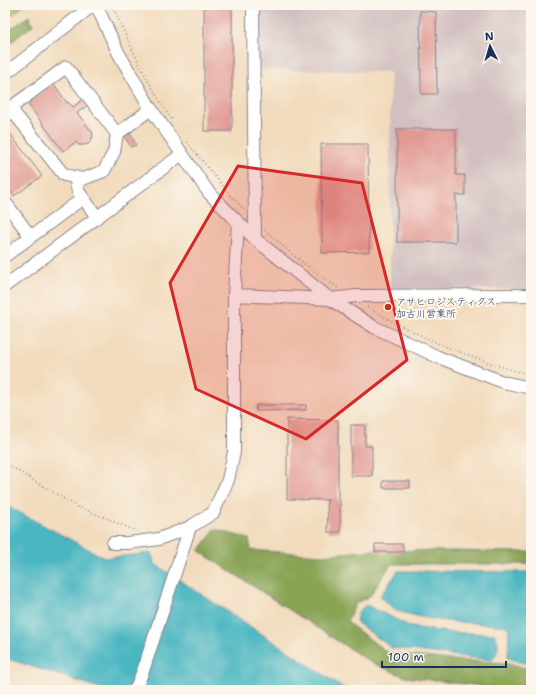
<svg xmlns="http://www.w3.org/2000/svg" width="536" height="695" font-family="'Shantell Sans','Klee One',sans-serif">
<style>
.industrial{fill:#d2bfc0}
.green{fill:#adbd60;stroke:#64765f}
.forest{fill:#8aa456;stroke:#526a5a}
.water{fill:#48b6c1;stroke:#327290}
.building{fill:#e19a93}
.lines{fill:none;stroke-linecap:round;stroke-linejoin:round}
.minor-casing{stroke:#86858e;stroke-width:14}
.path{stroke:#86858e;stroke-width:1.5;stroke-dasharray:1 3;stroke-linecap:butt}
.minor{stroke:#fff;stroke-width:12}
.marked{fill:#d62828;fill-opacity:0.2;stroke:#d62828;stroke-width:3;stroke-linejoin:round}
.poi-dot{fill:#c8321e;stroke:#fbf7ec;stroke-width:1.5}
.labels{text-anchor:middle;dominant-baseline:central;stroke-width:4;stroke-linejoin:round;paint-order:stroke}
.poi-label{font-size:10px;fill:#1b2f5e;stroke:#fbf7ec;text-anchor:start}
</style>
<rect width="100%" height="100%" fill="#fbf7ec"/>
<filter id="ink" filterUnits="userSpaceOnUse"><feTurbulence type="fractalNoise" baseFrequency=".025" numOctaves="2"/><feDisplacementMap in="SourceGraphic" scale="8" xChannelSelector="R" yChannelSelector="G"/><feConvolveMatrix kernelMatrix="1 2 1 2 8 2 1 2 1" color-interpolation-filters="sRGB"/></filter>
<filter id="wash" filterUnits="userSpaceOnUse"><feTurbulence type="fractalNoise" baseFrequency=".012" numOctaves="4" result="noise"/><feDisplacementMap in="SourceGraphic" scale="16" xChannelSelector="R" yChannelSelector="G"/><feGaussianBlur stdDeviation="0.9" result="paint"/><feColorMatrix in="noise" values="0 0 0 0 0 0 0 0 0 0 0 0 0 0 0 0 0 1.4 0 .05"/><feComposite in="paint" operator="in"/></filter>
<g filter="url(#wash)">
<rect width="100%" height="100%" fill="#f2dbbd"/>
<path class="industrial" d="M248,5h283v284h-141v-217l-142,-3z"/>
<path class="green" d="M5,5h19l-19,16z"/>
<path class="forest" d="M29,16l4,9 -28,22v-14z
M215,529l34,10 2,11 70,5 53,-5 157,2v12h-140l-21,32 -14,7 -9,19 41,31 63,7 58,3 22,7v20l-32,-2 -94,-11 -35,-15 -171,-111z"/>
<path class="water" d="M5,505l100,53 46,-5 4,11 192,126h-241l-101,-32z
M398,571l133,1v93l-23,-7 1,-32 -63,-5 -25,-4 -25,-6 -16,-15z
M366,605l46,22 34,5 49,2c5,11 4,17 -3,26l-100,-12 -36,-26 2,-10z"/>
<g id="blocks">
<path class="building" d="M204,5h28v126h-28z
M420,11l16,1 1,82h-16z
M53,83l14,20 1,-1 5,5 12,-9 4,6 -12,9 15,19 1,4 -2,5 -3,3 -4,1h-5l-3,-3 -13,9 -36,-48z
M5,127l37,49 -28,20 -9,-12z
M397,129h59v46h9v20h-9v47h-59z
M130,133l6,12 -5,2 -7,-11z
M321,144h47l1,108 -47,1z
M256,405h50v5l-50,1z
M287,419l51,1v80l2,1v31h-12l-1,-31 2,-1 -42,-1z
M351,425h14v21h7v30h-21z
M383,481h27v7h-27z
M375,544h28v8h-28z"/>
</g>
</g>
<g filter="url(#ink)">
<use href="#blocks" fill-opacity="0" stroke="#86858e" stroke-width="1"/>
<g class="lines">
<defs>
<path id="minor" d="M96,5l23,49 32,55 58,84 46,46 75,60 44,28 64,30 65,25 28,6
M253,5l2,234
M66,67l51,67 -3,18 -10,19 -21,8 -19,-4 -50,-62 -1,-7z
M5,74l88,-69
M117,134l34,-25
M75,177l3,14 19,26
M5,202l26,35
M5,256l78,-58
M5,286l177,-132
M234,295l96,4 27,-3 174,-1
M113,543h15l31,-4 31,-12
M135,690l8,-19 47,-144 23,-14 15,-33 6,-28v-157l4,-73"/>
</defs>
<use href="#minor" class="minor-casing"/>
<path class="path" d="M112,5c18,40 35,78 60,115
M187,142l44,54 14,14
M265,230l29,26 44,32
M367,307c51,30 106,53 164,68
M5,463l71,43 61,25"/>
<use href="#minor" class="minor"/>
</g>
</g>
<path class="marked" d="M238,166l124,17 45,177 -101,79 -110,-50 -26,-106z"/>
<circle class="poi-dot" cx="388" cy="307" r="4"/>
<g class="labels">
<g class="poi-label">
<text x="396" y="301">アサヒロジスティクス<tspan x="396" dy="12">加古川営業所</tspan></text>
</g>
</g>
<rect width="536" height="695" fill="none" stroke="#fbf7ec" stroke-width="20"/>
<g transform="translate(490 46) rotate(355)" stroke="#fbf7ec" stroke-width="3" paint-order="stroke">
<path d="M0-3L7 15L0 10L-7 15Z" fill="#1b2f5e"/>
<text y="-6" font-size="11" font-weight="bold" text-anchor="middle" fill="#1b2f5e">N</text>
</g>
<path d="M382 661v6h124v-6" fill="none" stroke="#1b2f5e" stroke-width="2"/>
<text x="388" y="661" font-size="12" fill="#1b2f5e" stroke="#fbf7ec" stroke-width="3" paint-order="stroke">100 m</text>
</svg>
